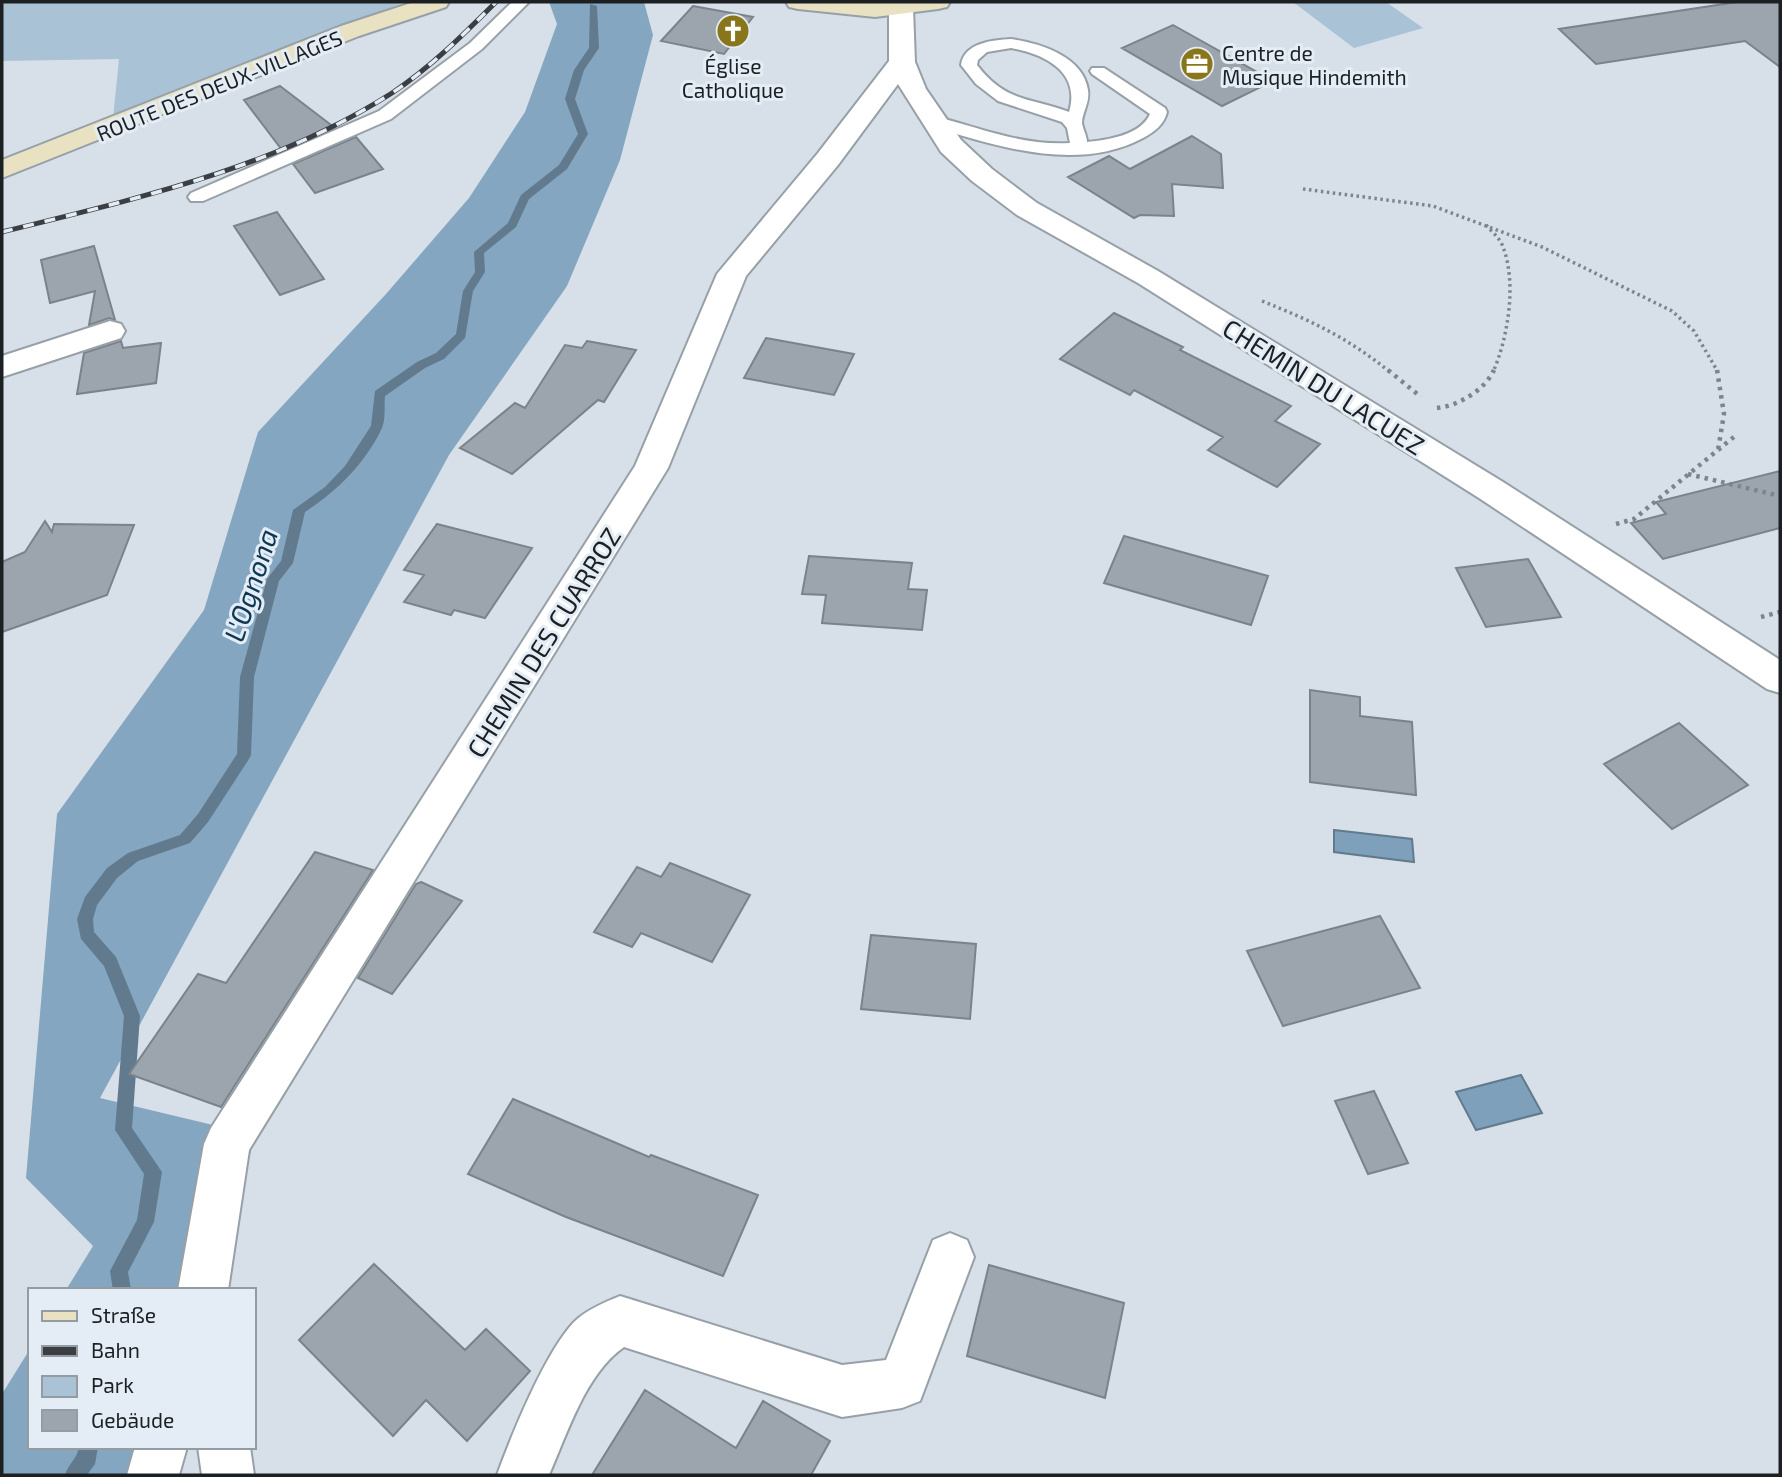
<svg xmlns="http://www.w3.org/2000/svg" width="1782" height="1477" font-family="'Exo 2',sans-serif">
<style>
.green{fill:#a9c2d6}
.forest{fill:#85a6c1}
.water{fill:#7ea0ba;stroke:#617a8d;stroke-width:2}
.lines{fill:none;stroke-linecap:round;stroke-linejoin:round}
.stream{fill:#617a8d;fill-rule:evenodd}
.building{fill:#9ca5ad;stroke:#7a838a;stroke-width:2}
.lane-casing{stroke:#97a0a7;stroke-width:4}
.street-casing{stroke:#97a0a7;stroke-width:4}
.secondary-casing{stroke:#97a0a7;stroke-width:4}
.path-far1{stroke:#7d848a;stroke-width:3.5;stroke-dasharray:2.5 3.5;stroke-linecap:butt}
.path{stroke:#7d848a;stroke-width:4.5;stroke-dasharray:3.5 5;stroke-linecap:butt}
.lane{fill:#fff;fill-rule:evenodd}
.street{fill:#fff;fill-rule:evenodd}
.secondary{fill:#e8e1c2;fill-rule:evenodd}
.rail-casing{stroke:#3b3f43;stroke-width:5}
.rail{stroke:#e4edf5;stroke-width:3.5;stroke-dasharray:11;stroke-linecap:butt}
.labels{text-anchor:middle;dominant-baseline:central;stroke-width:6;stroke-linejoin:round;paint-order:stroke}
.far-poi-label{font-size:21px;fill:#1c2023;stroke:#e4edf5;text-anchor:start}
.far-street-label{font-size:21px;fill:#1c2023;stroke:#e4edf5}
.street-label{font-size:26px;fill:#1c2023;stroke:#e4edf5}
.water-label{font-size:28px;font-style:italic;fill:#0d3753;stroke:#e4edf5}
</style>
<rect width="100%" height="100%" fill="#d7e0e8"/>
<path class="green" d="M2,2h403l-187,71 -105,46 6,-60 -117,2z
M1293,2h93l37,26 -69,20z"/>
<path class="forest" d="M549,2h95l9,33 -33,125 -53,126 -118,169 -349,643 155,37 -39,155h-150l27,-44 -67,-68 31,-364 147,-204 54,-178 128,-138 83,-96 56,-86 32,-88z
M30,1349v98h147l-7,28h-168v-81z"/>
<path class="water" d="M1334,830l78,9 2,23 -80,-10z
M1521,1075l21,38 -66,17 -20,-38z"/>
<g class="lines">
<path class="stream" d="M590,4l7,2 2,42 -15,22 -9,29 13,35 -21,35 -38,30 -13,28 -32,26 1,19 -12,19 -8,47 -21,21 -19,9 -40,28c-1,9 1,23 -3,32 -17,36 -45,63 -77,84l-12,51 -14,18 -25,96 -3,78 -2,4 -41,63 -18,21 -52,18 -21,17 -20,27 -4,14 1,13 22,25 24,59 -8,112 30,44 -8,50 -26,50 3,18h-18l-3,-19 27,-51 7,-46 -29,-44 9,-114 -20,-50 -23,-27 -4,-20 8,-22 22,-29 21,-15 52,-18 18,-21 39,-60 3,-77 27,-98 14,-18 12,-51 32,-23 20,-21 26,-40 4,-35 42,-29 19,-9 20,-19 7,-43 12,-19 -1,-20 34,-29 13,-28 38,-30 19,-31 -13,-35 9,-29 15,-22z
M79,1447h19l-3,17 -8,11h-22c3,-11 12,-16 14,-28z"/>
</g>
<path class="building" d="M1737,2h43v65l-35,-26 -149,23 -37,-35z
M693,6l60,11 -29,37 -63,-13z
M1173,25l100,56 -51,25 -100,-58z
M280,86l55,42 -53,22 -38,-50z
M1192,136l29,18 2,34 -51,-4 2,32 -34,-1 -6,3 -66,-41 41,-21 21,13z
M356,137l27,32 -68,24 -22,-29z
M277,212l47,67 -44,16 -46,-69z
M94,246l21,74 -6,-2 -20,7 6,-34 -45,12 -9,-43z
M1114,313l69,34 -3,3 111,56 -16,15 45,23 -43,43 -69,-37 15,-13 -89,-47 -4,5 -70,-36z
M766,338l88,16 -20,41 -90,-17z
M121,341l2,7 38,-5 -5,40 -79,11 7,-41z
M587,341l49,9 -32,52 -6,-2 -86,74 -52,-26 55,-45 10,5 40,-63 17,3z
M1780,471v57l-117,31 -32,-36 35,-9 -10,-12z
M45,521l7,11 2,-8 80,1 -27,70 -105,37v-70l23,-10z
M437,524l95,24 -47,70 -31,-8 -3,5 -47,-13 20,-27 -20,-5z
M1124,536l144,40 -17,49 -147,-42z
M809,556l103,7 -4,26 19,1 -5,40 -100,-7 4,-28 -24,-1z
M1528,559l33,58 -75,10 -30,-59z
M1310,690l50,7v19l52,6 4,73 -106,-13z
M1679,723l69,62 -76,44 -68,-65z
M315,852l58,18 -152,237 -92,-33 69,-100 28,9z
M670,863l80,32 -38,67 -71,-29 -9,14 -38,-15 43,-65 24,10z
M421,882l41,19 -70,93 -34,-16 58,-94z
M1380,916l40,72 -137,38 -36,-75z
M871,935l105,9 -6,75 -109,-10z
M1374,1091l34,72 -40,11 -33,-73z
M513,1099l136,58 2,-2 107,40 -35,81 -157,-59 -98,-43z
M374,1264l91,86 21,-21 44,42 -63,70 -41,-41 -33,36 -94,-96z
M989,1265l135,38 -19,95 -138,-42z
M645,1390l91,58 27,-47 67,40 -19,34h-219z"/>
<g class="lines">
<defs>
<path id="lane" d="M512,2h17l-47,47 -91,70 -188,82h-12l-3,-4 3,-4 188,-82 91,-68z
M1011,39c28,4 72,17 77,51 2,12 -5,21 -6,32 0,5 5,14 5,20 21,-2 54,-7 63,-28l-58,-40 -2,-3 2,-3h12l61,40 2,4c-3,13 -13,20 -24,26 -67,36 -150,7 -216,-13l-2,-4 2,-4 6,-1c46,11 88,30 137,27l-3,-15 -5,-6 -64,-21 -22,-17 -15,-19c3,-22 31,-25 50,-26zM1011,48c34,6 70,24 58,64 -39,-15 -63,-9 -92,-47l1,-5 9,-8z"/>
<path id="street" d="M905,2l8,6 2,54 11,27 35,51 31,29 45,34 121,68 345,211 277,178v33l-13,-4 -288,-191 -341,-215 -121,-68 -45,-34 -31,-29 -43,-68 -60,81 -92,111 -78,192 -419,682 -21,140h-50l26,-146 7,-16 424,-662 82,-192 101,-121 71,-92v-53l3,-5z
M110,321l11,3 4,7 -4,7 -119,39v-21z
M950,1233l17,7 7,17 -54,144 -18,7 -60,9 -218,-70c-38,26 -57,87 -75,128h-52c15,-41 47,-120 76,-152 11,-12 32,-21 47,-27l222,69 44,-5 47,-120z
M135,1447h52l-8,28h-52z
M198,1447h52l4,28h-52z"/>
<path id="secondary" d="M414,2h35l-3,5 -87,29 -357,142v-18l339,-134z
M786,2h164l-3,5 -9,2 -63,8 -77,-8 -9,-2z"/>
</defs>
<use href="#lane" class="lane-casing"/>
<use href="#street" class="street-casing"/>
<use href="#secondary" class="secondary-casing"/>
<path class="path-far1" d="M1303,189l130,17 109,41 130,64 22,20 24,41
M1486,225c6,7 14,13 17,22 14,36 5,91 -10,125
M1262,301c50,20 86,37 128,71"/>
<path class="path" d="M1388,370l33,27
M1717,370l7,44 -6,36
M1437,408c21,-2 48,-18 57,-38
M1688,474l92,22
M1616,524l18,-5 101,-83
M1761,617l19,-5"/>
<use href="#lane" class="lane"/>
<use href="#street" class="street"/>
<use href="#secondary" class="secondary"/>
<defs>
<path id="rail" d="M2,232c133,-33 273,-64 390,-139 39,-26 71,-58 104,-91"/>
</defs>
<use href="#rail" class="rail-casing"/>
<use href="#rail" class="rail"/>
</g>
<defs>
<symbol id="church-disc" viewBox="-11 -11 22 22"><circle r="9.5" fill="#8a761a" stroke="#e4edf5"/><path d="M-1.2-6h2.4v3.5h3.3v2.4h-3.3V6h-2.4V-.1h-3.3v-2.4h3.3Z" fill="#fff"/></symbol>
<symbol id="office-disc" viewBox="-11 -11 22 22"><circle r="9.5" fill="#8a761a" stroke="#e4edf5"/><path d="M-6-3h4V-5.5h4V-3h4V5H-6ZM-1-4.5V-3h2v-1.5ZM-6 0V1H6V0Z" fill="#fff"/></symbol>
</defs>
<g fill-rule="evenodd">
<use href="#church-disc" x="714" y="12" width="38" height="38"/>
<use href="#office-disc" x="1178" y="45" width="38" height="38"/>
</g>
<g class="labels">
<g class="far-poi-label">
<text x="1222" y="52">Centre de<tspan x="1222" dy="24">Musique Hindemith</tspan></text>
<text x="733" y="65" text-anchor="middle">Église<tspan x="733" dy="24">Catholique</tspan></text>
</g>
<g class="far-street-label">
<text transform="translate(219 85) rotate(-22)">ROUTE DES DEUX-VILLAGES</text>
</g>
<g class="street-label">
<text transform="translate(1324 386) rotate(32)">CHEMIN DU LACUEZ</text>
<text transform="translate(543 642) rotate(-58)">CHEMIN DES CUARROZ</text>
</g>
<g class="water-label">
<text transform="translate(250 585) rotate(-72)">L'Ognona</text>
</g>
</g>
<rect width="1782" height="1477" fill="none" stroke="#1c2023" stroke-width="7"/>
<rect x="28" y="1288" width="228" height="161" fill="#e4edf5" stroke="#949ba1" stroke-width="2"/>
<rect x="42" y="1311" width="35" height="10" fill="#e8e1c2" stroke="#949ba1" stroke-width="2"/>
<text x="91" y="1323" font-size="21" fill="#1c2023">Straße</text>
<rect x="42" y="1346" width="35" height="10" fill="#3b3f43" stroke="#949ba1" stroke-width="2"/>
<text x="91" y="1358" font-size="21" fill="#1c2023">Bahn</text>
<rect x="42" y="1376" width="35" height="21" fill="#a9c2d6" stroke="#949ba1" stroke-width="2"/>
<text x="91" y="1393" font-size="21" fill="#1c2023">Park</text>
<rect x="42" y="1410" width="35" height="21" fill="#9ca5ad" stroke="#949ba1" stroke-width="2"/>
<text x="91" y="1428" font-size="21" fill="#1c2023">Gebäude</text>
</svg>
